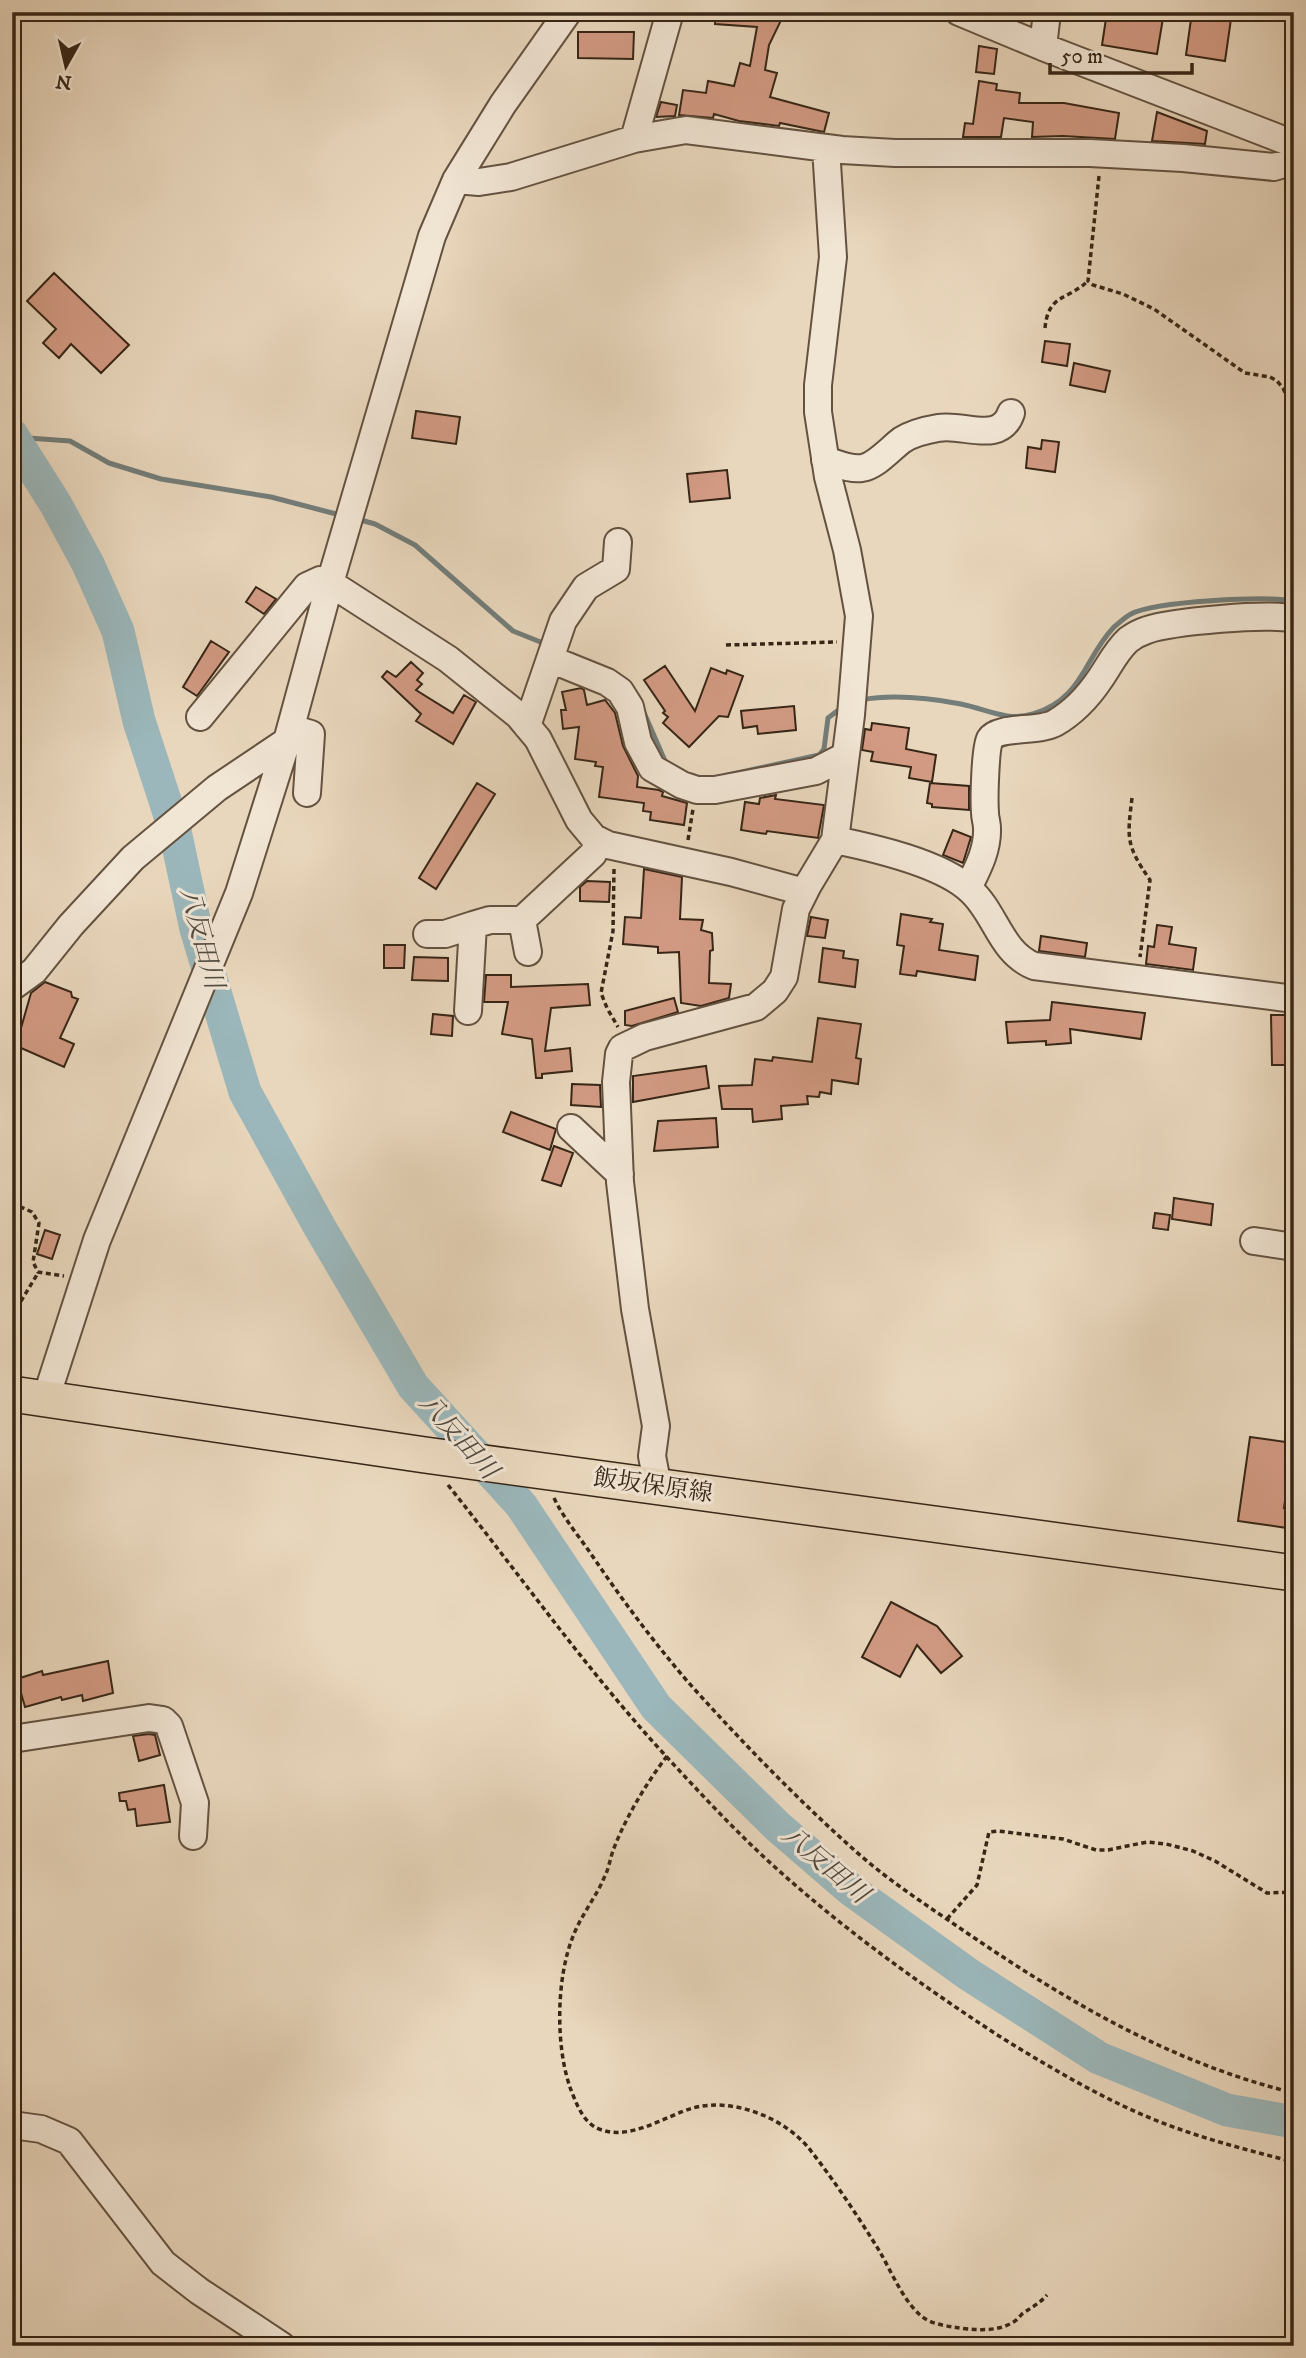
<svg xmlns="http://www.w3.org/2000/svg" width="1306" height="2358" font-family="'IM FELL DW Pica','Noto Serif JP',serif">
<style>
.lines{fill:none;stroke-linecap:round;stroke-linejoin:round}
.stream{stroke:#737d79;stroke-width:5}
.river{stroke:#9bb7bb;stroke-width:33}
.building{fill:#d29a83;stroke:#372616;stroke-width:2}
.minor-casing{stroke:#645240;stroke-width:30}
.major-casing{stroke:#372616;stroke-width:38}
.path{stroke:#372616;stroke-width:3.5;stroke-dasharray:5 3.5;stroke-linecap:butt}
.minor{stroke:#f1e5d4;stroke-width:26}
.major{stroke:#e9d7bd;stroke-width:35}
.labels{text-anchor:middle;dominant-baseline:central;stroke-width:6;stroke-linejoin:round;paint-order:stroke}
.street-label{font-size:24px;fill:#372616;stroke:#f1e5d4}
.water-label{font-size:26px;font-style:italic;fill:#504a3f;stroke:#f1e5d4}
</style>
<rect width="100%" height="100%" fill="#e9d7bd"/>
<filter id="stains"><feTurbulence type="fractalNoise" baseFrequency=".00286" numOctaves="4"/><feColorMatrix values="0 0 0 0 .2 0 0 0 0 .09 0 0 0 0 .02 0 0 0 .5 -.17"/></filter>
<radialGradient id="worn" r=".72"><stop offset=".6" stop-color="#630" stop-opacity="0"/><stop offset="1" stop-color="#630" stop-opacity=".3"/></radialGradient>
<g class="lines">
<path class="stream" d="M14,437l56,4 39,22 52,16 110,18 69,18
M357,519l18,5 40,21 98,86 35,14
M861,700c32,-6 68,-2 100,4 25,5 47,18 72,10 50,-15 51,-56 81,-87 5,-4 11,-10 17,-13 25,-13 134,-18 163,-13
M642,708l23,53 4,4
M728,775l91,-20 5,-6 4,-31 17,-13"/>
<path class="river" d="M12,435l43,68 33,61 30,67 21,90 36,110 21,98 49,163 74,134 94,160 108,119 135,202 121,119 73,63 118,85 131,84 128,52 67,12"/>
</g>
<path class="building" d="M716,12h69l-16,33 -4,25 12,3 -7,24 59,16 -5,19 -44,-9 -1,3 -40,-5 -25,-7 -1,4 -34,-3 4,-25 23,3 2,-12 26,5 6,-23 10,3 7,-39 -42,-3z
M1107,12h57l-7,42 -55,-9z
M1192,12h40l-7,49 -39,-6z
M578,32h56l-1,27 -55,-1z
M979,46l18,3 -3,25 -18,-2z
M979,81l18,3 -1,6 24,3 -1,10h45l55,10 -4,26 -52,-3 -31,1 1,-15 -29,-4 -3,19h-38l2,-14 8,1z
M661,102l16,3 -2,11 -19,1z
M1157,112l50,19 -2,13 -53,-3z
M54,273l75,72 -28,28 -30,-29 -12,14 -16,-15 13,-14 -29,-28z
M1045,341l25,3 -3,22 -25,-4z
M1074,363l36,8 -5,21 -35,-7z
M416,411l44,6 -4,27 -44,-6z
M1042,440l17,2 -4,30 -29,-4 2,-21 13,2z
M727,470l3,28 -40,4 -3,-28z
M256,587l20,12 -12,15 -18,-12z
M211,641l18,11 -32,44 -14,-9z
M411,662l12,11 -6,7 5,4 -6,6 37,23 11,-18 12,7 -23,42 -37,-23 5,-7 -39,-37 5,-6 9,6z
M665,666l30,45 16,-43 15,6 1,-4 16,6 -15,41 -9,-1 -30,31 -26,-24 5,-6 -5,-4 2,-2 -21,-31z
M581,688l3,2 3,15 18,-5 10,13 8,33 15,30 -1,11 22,3 4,2 -1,4 25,7 -3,22 -34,-5 1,-8 -8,-1 1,-8 -45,-6 4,-30 -8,-1 1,-4 -21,-3 4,-32 -16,2 -2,-19h5l-4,-18z
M794,706l2,24 -38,4 -1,-8 -14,2 -2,-17z
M872,723l37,5 -3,21 30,6 -4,27 -23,-4 2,-11 -40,-6 2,-9 -11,-2 3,-21 6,1z
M477,783l18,11 -59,95 -17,-11z
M930,783l39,3v24l-37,-3v-3l-5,-1z
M776,795l-1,4 49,6 -6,33 -51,-7 -1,3 -25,-4 4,-28 14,2 1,-6z
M953,830l18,7 -8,26 -20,-8z
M644,869l38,8 -2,42 23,1 -2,10 11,3 1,17 -3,1 -1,32 22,1 -2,14 -28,8 -20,-3 -2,-51 -21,1v-6l-35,-3 2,-27 16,1z
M587,881l23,1 -1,20 -29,-1v-14z
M901,914l31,5 -2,3 13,2 -4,26 39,6 -3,24 -58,-9 -1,5 -16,-2 4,-28 -7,-1z
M811,917l17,3 -3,18 -18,-2z
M1157,925l15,2 -3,17 27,4 -3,22 -47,-6 2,-18 6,1z
M1041,936l46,7 -2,14 -46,-6z
M384,945h21l-1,23h-20z
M823,948l21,3 -1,7 15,2 -3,27 -36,-5z
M414,957l34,1v23l-36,-1z
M486,975h25v12l77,-3 2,21 -39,3 -6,43 25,-3 2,23 -30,3v4h-6l-4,-39 -30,-5 6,-32h-24z
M45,982l26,10 1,5 6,2 -18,39 14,6 -10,23 -52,-23v-21l9,5 10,-35z
M674,998l4,14 -46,14 -7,-1v-14z
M1052,1002l93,11 -4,26 -71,-10 1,14 -25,2v-4l-38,2 -2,-21 44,-2z
M433,1014l20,2 -1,20 -21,-2z
M1271,1015h21l1,26h-4v24h-17z
M818,1018l43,6 -5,34 5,1 -3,25 -26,-4 -1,14 -11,-2 -1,5 -12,-1 1,8 -27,2 1,13 -29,3 -1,-13h-30l-3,-23 33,-1 3,-26 17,2 1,-4 39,5z
M706,1066l3,22 -76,14v-26z
M572,1084l28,1 1,22 -30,-2z
M511,1112l45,17 -6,21 -47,-18z
M716,1118l2,29 -64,4 4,-30z
M554,1146l19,7 -12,33 -19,-6z
M1174,1198l39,6 -2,21 -39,-6z
M1155,1213l15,2 -2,15 -15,-2z
M45,1230l15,5 -8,24 -15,-5z
M1250,1437l43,6 -9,65 10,1v20l-56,-8z
M891,1602l46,24 25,30 -21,17 -24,-28 -17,32 -38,-20z
M108,1661l5,32 -30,8 -1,-6 -20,5 -1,-3 -36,10 -8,-28 25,-8 1,4z
M149,1734l6,1 5,20 -21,6 -6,-25z
M164,1785l6,37 -33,4 -2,-17 -7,1 -2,-9h-6l-1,-8z"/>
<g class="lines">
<defs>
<path id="minor" d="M959,12l84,35 251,97
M1043,47l4,-35
M634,139l36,-127
M456,180l23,2 32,-5 123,-38 52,-9 156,20 53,3h195l93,5 91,9 20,-6
M825,460c11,3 25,10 37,8 14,-2 29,-20 40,-28 11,-7 24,-10 36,-12 25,-5 62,17 73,-15
M550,659l57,23 13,9 10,16 8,35 14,26 30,17 15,5h18l101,-19 29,-15
M200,717l107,-131 13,-6 10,3 118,76 70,56 20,24 41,81 15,18 14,7 123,27 73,20
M527,726l36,-105 23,-34 30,-18 2,-27
M291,728l20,6 -4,59
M835,840c39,8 106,23 135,50 26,23 30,62 64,76l260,33
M968,888c9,-18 20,-38 19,-60 0,-5 -2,-10 -2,-15 -1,-13 0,-65 5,-74 8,-13 49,-7 65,-16 19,-11 33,-26 45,-44 9,-13 16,-28 28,-39 4,-3 13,-8 19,-10 22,-8 126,-18 147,-11
M522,920l6,32
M427,934h18l28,-9
M12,987l22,-16 37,-46 62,-67 84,-70 70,-47
M468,1011l5,-86 17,-5h32l71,-66 6,-13
M571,1128l49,46
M1254,1241l40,6
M46,1398l51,-158 142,-347 48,-152 43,-158 102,-347 24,-56 47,-76 65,-92
M658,1487l-6,-31 4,-30 -21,-117 -15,-127 -4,-100 3,-28 3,-6 23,-11 111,-30 19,-16 9,-14 12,-68 12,-24 27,-45 16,-125 8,-99 -12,-66 -19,-73 -10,-65v-27l15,-128 -7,-109
M12,1739l137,-21 14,2 6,6 26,77 -2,33
M12,2125l29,4 28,12 94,122 36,28 83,55"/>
<path id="major" d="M12,1394l413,61 869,118"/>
</defs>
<use href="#minor" class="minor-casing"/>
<use href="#major" class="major-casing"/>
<path class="path" d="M1099,176l-11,105 5,4 30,9 31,15 91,64 25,4 7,4 6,7 11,24
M1045,328c3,-34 23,-28 43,-47
M726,645l111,-3
M1132,798c-5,41 -6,47 18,82l-10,77
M688,840l5,-31
M614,869l-1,62 -12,62 6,15 11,19
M12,1203l20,9 7,11 -6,39 5,10 26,4
M12,1316l26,-43
M448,1485c72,90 138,184 216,269 36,39 73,79 113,115 69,62 144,116 222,167 50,31 102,62 156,84 45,18 92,30 139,42
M554,1498c9,19 23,36 35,53 31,46 63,89 99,131 52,58 106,114 164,166 35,32 76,58 115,85 103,70 205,130 327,160
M667,1756c-21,28 -40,59 -53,92 -4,10 -5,21 -10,30 -8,19 -22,36 -30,56 -18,42 -19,113 -3,156 6,15 13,35 31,40 30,10 63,-14 91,-22 40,-11 93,10 118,43 25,32 48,67 69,101 11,19 22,46 39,62 9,9 22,11 34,13 19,3 45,6 62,-6 3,-2 5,-5 7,-7 10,-7 17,-10 25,-19
M947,1919l30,-34 12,-53 9,-1 65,8 33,11h12l39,-8 19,2 27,7 22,10 52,32 27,-1"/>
<use href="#minor" class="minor"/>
<use href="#major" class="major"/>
</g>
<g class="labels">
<g class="street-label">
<text transform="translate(653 1486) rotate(8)">飯坂保原線</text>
</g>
<g class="water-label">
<text transform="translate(201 938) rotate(75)">八反田川</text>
<text transform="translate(458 1437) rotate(48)">八反田川</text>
<text transform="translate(825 1865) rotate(40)">八反田川</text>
</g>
</g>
<rect width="1306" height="2358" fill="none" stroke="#e9d7bd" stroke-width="42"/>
<rect x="14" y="14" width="1278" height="2330" fill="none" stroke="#372616" stroke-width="3.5"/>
<rect x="21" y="21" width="1264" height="2316" fill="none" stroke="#372616" stroke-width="2"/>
<g transform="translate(66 66) rotate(188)" stroke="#f1e5d4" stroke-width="5" paint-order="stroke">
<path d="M0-5L12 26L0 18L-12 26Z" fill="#372616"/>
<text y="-10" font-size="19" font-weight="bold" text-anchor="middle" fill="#372616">N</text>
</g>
<path d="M1050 63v10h142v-10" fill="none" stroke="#372616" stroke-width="3.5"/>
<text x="1061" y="63" font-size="21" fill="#372616" stroke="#f1e5d4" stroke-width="5" paint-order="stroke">50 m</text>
<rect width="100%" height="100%" filter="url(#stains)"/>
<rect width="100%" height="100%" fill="url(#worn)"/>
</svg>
